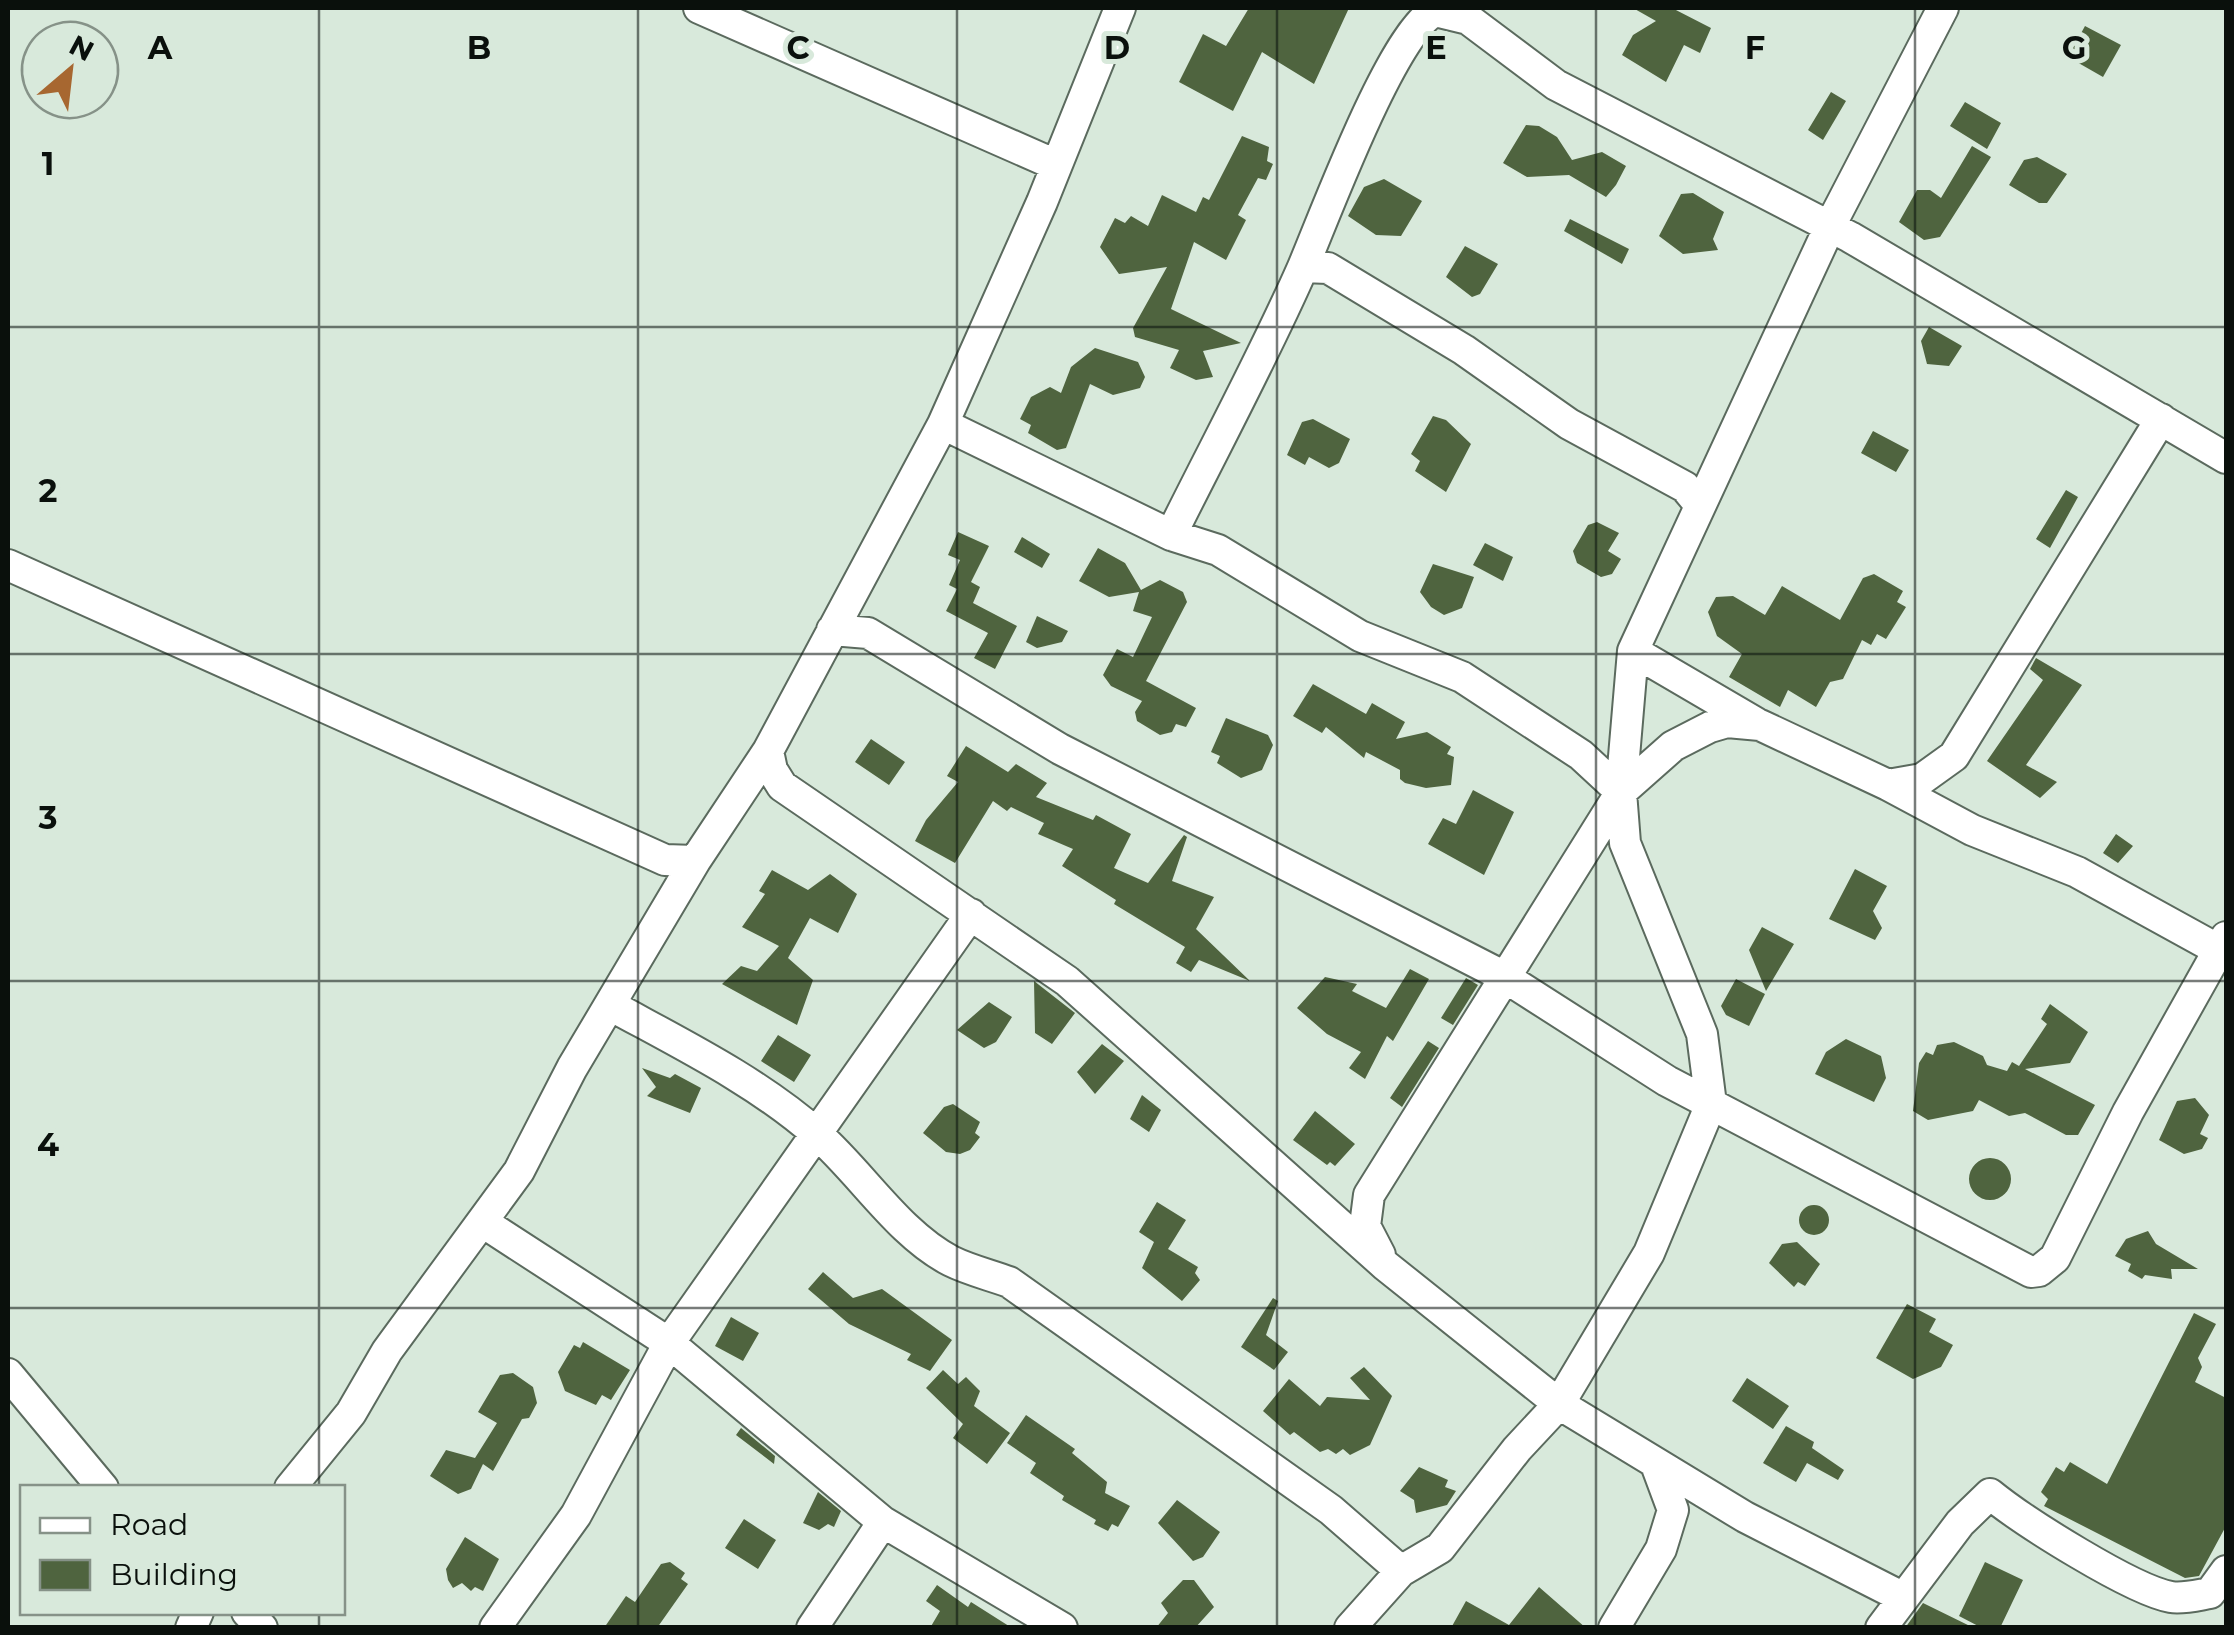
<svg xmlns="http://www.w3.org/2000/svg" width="2234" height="1635" font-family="Montserrat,sans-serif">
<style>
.building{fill:#4f643f}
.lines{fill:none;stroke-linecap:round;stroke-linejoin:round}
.minor-casing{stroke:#5b6a5e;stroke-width:34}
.minor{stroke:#fff;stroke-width:30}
.grid{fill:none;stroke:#0a100c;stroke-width:2.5;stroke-opacity:0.55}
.grid-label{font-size:32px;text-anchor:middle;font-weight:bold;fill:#0a100c;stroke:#d8e9db;stroke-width:10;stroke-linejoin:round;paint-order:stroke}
</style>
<rect width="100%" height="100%" fill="#d8e9db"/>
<path class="building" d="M1249,8h100l-35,76 -52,-32 -29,59 -54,-29 24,-48 23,12z
M1633,8h39l39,20 -11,25 -16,-8 -18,37 -44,-27 11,-20 23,-14z
M2085,26l36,19 -18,32 -35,-20z
M1831,92l15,9 -23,39 -15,-10z
M1965,102l36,21 -14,26 -37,-23z
M1526,125l13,1 18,11 15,23 30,-8 24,14 -10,19 -10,12 -37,-22 -42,2 -24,-14z
M1242,136l27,11 -2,14 6,3 -7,16 -8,-2 -20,37 8,5 -20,40 -32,-18 -23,67 70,34 -38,8 10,26 -17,3 -26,-12 9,-18 -44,-13 -2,-9 34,-61 -48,7 -19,-27 15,-29 10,5 6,-7 17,10 14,-31 34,17 7,-15 6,3z
M1972,146l19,11 -51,80 -16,3 -25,-18 18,-32h13l11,8z
M2037,157l30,17 -20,29h-8l-30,-18 15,-25z
M1384,179l38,22 -21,35 -25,-1 -28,-19 16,-29z
M1693,193l31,19 -11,27 5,11 -35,4 -24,-18 22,-42z
M1570,219l59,30 -7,15 -58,-33z
M1465,246l33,18 -18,30 -8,3 -26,-20z
M1929,327l33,19 -13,20 -22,-2 -6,-23z
M1095,348l43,14 7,15 -5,11 -27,7 -23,-11 -24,64 -9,2 -29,-17 3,-8 -11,-6 11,-22 19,-10 11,6 10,-26z
M1433,416l13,4 25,24 -25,48 -31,-21 5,-10 -9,-7z
M1313,419l37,20 -11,24 -10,5 -20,-11 -4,8 -18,-10 15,-33z
M1873,431l36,19 -13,22 -35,-19z
M2066,490l12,7 -28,51 -14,-9z
M1597,522l22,11 -11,18 13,8 -9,15 -11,3 -24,-14 -4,-12 15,-26z
M958,532l31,14 -18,36 9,5 -7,16 44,23 -22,43 -21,-11 14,-25 -42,-22 11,-22 -8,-4 11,-25 -12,-5z
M1022,537l28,17 -8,14 -28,-16z
M1485,543l28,14 -10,24 -30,-16z
M1098,548l27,15 16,27 19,-10 23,12 4,10 -41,79 50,27 -10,19 -10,-3 -4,8 -12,3 -23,-14 -2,-9 7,-11 -31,-15 -8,-11 14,-26 16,8 19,-40 -19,-6 6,-19 -30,5 -30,-16z
M1433,564l41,13 -12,31 -18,7 -13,-8 -11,-15z
M1874,574l29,17 -6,11 9,5 -20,32 -9,-5 -6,11 -9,-5 -19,39 -13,3 -14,25 -28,-17 -8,17 -51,-30 13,-23 -25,-18 -9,-24 8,-15 17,-1 32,19 17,-29 58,34 23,-42z
M1037,616l31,15 -6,11 -25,6 -11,-6z
M2036,658l46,27 -56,80 31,17 -17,16 -53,-37 56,-81 -13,-11z
M1313,684l53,30 6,-11 33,19 -9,17 31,-7 24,15 -4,7 7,3 -3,28 -25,3 -21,-5 -5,-4v-9l-34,-18 -2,6 -38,-31 -4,6 -29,-17z
M1226,718l42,17 5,10 -11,25 -21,8 -24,-15 3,-7 -9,-4z
M871,739l34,23 -16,23 -34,-23z
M966,746l42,26 8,-8 31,19 -11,14 57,23 3,-5 35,19 -17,34 34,15 36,-48 3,2 -15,44 42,16 -18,32 54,52 -51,-21 -8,12 -15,-9 9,-16 -71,-43 2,-4 -54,-34 11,-17 -35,-15 6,-11 -33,-16 -4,4 -14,-10 -38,62 -40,-22 11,-21 32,-38 -11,-6z
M1473,790l41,22 -30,63 -56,-31 15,-26 13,6z
M2116,834l17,12 -15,17 -15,-10z
M1855,869l32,17 -14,25 9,17 -7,12 -46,-21z
M772,870l36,20 22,-16 27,20 -19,39 -28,-15 -22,40 25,22 -16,45 -75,-41 19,-18 16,5 22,-25 -37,-19 23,-33 -6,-3z
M1762,927l32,17 -28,47 -17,-41z
M1410,969l19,10 -36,62 -6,-5 -22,43 -16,-11 12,-16 -34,-18 -30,-26 28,-31 32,7 -5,7 34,17z
M1466,978l12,7 -25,40 -12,-7z
M1736,979l29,15 -16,32 -23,-11 -5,-9z
M1034,981l41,32 -23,31 -17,-11z
M989,1002l23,15 -16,25 -12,6 -27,-18z
M2050,1004l38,28 -18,31 -45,6 70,36 -17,30h-12l-41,-22 -16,3 -30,-16 -6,11 -45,9 -15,-9 6,-48 7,-11 7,3 4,-10 17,-3 29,14 4,9 20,6 5,-9 7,4 28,-42 -6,-5z
M778,1035l33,20 -17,27 -33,-21z
M1846,1039l35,17 5,22 -12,24 -59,-28 11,-22z
M1428,1041l11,7 -37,59 -12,-9z
M1102,1044l22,17 -29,33 -18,-22z
M642,1068l28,10 5,-4 26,14 -11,25 -43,-17 9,-9z
M1142,1095l19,15 -12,22 -19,-13z
M2195,1098l14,17 -9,19 8,4 -6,11 -18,5 -25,-14 18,-39z
M953,1104l27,18 -5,11 5,4 -10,13 -10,4 -14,-2 -23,-19 21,-26z
M1315,1111l40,33 -20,22 -5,-4 -3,3 -34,-25z
M1969 1179a21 21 0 1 1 42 0a21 21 0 1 1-42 0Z
M1157,1202l29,18 -18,29 30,18 -3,6 5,7 -18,21 -40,-33 12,-26 -15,-10z
M1799 1220a15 15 0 1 1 30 0a15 15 0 1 1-30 0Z
M2148,1231l8,13 42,25h-27l1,10 -27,-4 -3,4 -14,-8 3,-7 -16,-8 11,-17z
M1797,1242l23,22 -15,22 -7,-4 -4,5 -25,-24 13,-19z
M823,1272l30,26 29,-9 70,51 -22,31 -23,-11 4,-6 -62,-30 -41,-35z
M1273,1298l5,3 -12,34 22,17 -14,18 -33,-23z
M1907,1304l29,15 -7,13 24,13 -12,22 -28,12 -37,-21z
M2194,1313l22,11 -18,34 4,9 -7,15 31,16v128l-27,50 -14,2 -141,-72 4,-7 -7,-7 15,-25 8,5 6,-10 37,22z
M731,1317l28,16 -16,28 -28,-15z
M583,1342l47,28 -19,30 -9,-5 -6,10 -31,-14 -7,-19 16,-27 6,3z
M1364,1367l28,29 -22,49 -20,10 -7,-6 -7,5 -8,-5 -8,3 -26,-20 -4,3 -27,-24 26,-32 31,27 7,-9 43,3 -20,-22z
M943,1370l15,14 8,-7 14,14 -6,15 36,27 -23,31 -34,-26 10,-14 -37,-36z
M513,1373l20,14 4,16 -8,15 -7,1 -29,52 -10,-7 -12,25 -13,5 -28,-18 16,-26 29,8 22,-35 -19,-11 22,-37z
M1747,1378l42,28 -16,23 -41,-28z
M1026,1415l49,34 -3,4 35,29 -2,11 25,13 -12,21 -6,-3 -4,7 -14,-7 2,-4 -34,-20 2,-4 -34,-23 6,-10 -29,-20z
M1786,1426l28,16 -2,6 32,22 -6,10 -31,-17 -11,19 -33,-19z
M741,1428l34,28 -1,8 -38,-29z
M1419,1467l29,13 -3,7 11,4 -9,14 -31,8 -2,-13 -14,-9z
M818,1492l23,19 -7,16 -6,-3 -9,6 -16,-7z
M1177,1500l43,32 -17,25 -10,4 -35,-38z
M744,1519l32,21 -18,29 -33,-21z
M465,1537l34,22 -16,32 -8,-4 -4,4 -9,-8 -9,5 -5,-8 -2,-11z
M670,1562l15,11 -4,6 7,5 -31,44h-53l22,-32 9,6 26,-38z
M1985,1562l38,18 -23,48h-18l-23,-12z
M1183,1580h11l20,27 -19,21h-39l12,-15 -7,-10z
M937,1585l31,22 3,-5 41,26h-82l10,-17 -14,-10z
M1539,1587l47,41h-135l15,-27 43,24z
M1923,1603l51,25h-69z"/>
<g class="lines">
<defs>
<path id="minor" d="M699,8l357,157
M1303,267l25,1 136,82 105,74 116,63 15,18
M943,424l228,111 47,15 142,86 102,41 119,78 40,37
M1171,535c44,-89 92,-177 132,-268 21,-49 90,-236 132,-256l33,8 88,66 294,152 376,221
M8,565l657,295 30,1
M832,630l36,3 192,116 443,227 164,105 364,191 8,-1 16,-13 73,-146 98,-175
M1633,651l123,72
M768,751l4,19 10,16 285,195 319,285 173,138 186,113 155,79
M1888,785l34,-6 32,-23 207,-337
M610,1005c71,39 147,76 208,130 44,39 81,99 133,126 18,9 39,14 58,21l322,228 70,61
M484,1223l185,120 214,179 179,106
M1380,1255l-15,-29 4,-31 252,-403 52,-46 37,-19 17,-5 33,3 128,60 84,45 105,42 149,82
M8,1374l95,114
M290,1488l61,-75 36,-62 132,-180 53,-103 123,-207 73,-110 175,-327 99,-222 78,-194
M247,1612l15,16
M191,1628l7,-16
M495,1628l81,-113 93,-172 302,-429
M812,1628l71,-106
M1350,1628l51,-57 39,-23 77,-99 42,-45 90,-151 62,-149 -9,-70 -77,-191 -4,-51 12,-141 197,-425 113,-218
M1614,1628l47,-79 12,-39 -16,-43
M1881,1628l79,-105 30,-29c33,27 142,96 181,103 12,2 27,-2 39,-4l16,-22"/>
</defs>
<use href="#minor" class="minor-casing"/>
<use href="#minor" class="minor"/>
</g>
<path class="grid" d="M319,8v1480M638,8v1620M957,8v1620M1277,8v1620M1596,8v1620M1915,8v1620M8,327h2218M8,654h2218M8,981h2218M8,1308h2218M319,1612v16"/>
<g class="grid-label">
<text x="160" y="59">A</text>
<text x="479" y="59">B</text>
<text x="798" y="59">C</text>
<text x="1117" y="59">D</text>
<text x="1436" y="59">E</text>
<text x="1755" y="59">F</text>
<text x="2074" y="59">G</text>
<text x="48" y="175">1</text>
<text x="48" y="502">2</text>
<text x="48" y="829">3</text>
<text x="48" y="1156">4</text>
</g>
<rect width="2234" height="1635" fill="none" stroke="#0a100c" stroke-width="20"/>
<rect x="20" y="1485" width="325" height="130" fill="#d8e9db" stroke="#869288" stroke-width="2.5"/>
<rect x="40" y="1518" width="50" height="15" fill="#ffffff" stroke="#869288" stroke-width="2.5"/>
<text x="110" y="1535" font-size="30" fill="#0a100c">Road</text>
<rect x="40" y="1560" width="50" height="30" fill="#4f643f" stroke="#869288" stroke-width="2.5"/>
<text x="110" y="1585" font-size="30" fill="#0a100c">Building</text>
<g transform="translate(70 70) rotate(28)"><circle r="48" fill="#d8e9db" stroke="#869288" stroke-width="2.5"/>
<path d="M0-8L18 38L0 25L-18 38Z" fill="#a76730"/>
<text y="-15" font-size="28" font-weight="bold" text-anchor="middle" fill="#0a100c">N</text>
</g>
</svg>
